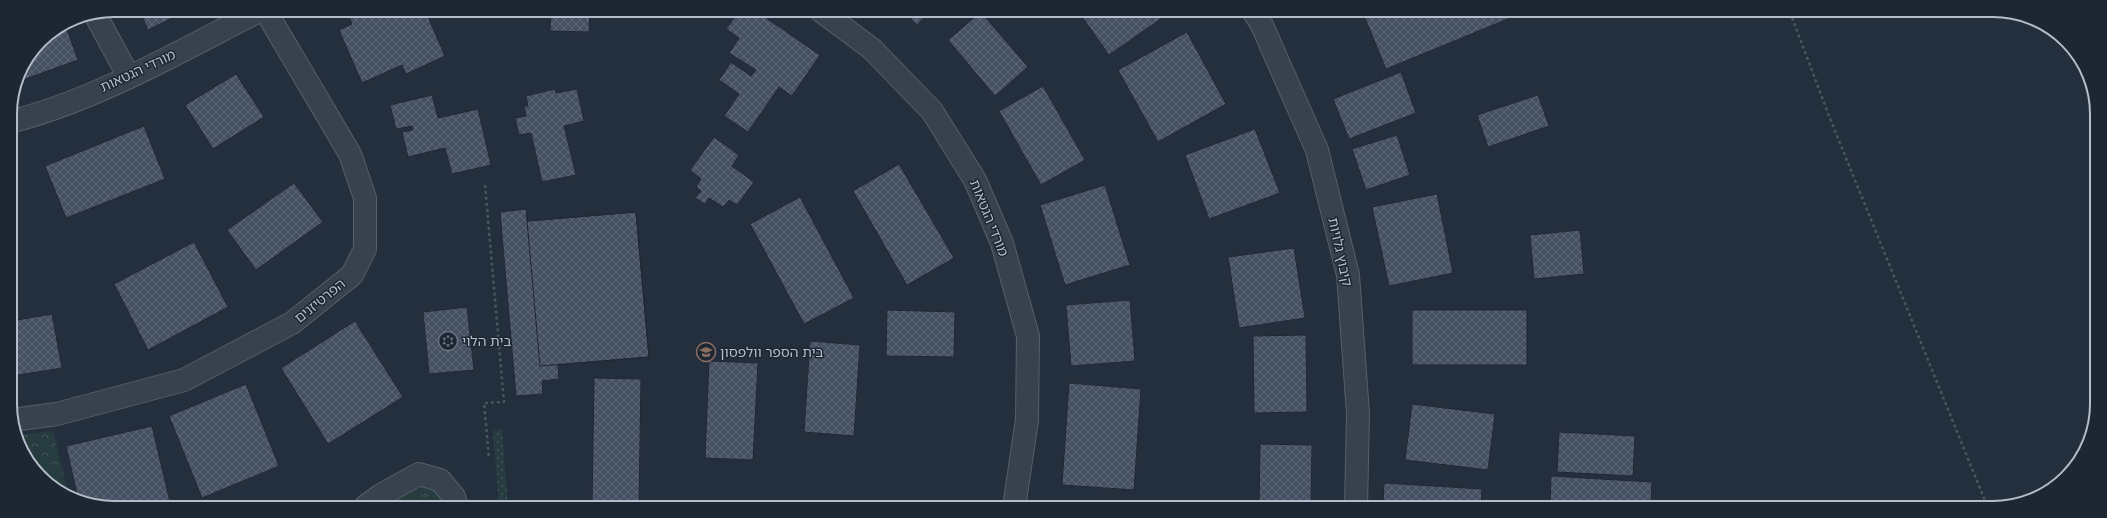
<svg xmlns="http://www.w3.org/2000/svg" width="2107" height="518" font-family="'Nunito Sans','Noto Sans Hebrew',sans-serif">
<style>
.grass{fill:url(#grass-tufts)}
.park{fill:url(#park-crowns)}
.garden{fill:url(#garden-dots)}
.building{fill:url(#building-cross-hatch);stroke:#1f2835}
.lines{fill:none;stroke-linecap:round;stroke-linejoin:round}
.street-casing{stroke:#565f6c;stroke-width:24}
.path{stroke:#44595c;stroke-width:2.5;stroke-dasharray:3 3;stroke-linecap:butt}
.street{stroke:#38414e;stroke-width:22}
.labels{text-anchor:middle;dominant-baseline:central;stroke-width:3;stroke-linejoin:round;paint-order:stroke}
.street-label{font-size:14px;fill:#b4bcc9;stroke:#1d2633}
.poi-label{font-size:14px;fill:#b4bcc9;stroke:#1d2633;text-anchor:start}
.rim{fill:none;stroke:#b4bcc9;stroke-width:2}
</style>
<defs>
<pattern id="grass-tufts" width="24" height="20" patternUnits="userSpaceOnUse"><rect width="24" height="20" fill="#263c3f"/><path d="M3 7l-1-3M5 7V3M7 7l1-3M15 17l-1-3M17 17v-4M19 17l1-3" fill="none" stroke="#435659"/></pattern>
<pattern id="park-crowns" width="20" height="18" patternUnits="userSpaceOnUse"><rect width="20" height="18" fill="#263c3f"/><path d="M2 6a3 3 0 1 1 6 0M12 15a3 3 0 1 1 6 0" fill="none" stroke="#435659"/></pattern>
<pattern id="garden-dots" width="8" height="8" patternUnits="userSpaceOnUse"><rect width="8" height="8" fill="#263c3f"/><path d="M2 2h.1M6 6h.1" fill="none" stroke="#435659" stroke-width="1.8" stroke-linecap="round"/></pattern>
<pattern id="building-cross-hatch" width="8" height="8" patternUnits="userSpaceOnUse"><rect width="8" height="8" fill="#455162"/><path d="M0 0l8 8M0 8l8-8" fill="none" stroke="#5d6877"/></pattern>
</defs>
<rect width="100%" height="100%" fill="#242f3e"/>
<path class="grass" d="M419,474l38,32h-91z"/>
<path class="park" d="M53,431l15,61 -27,-14 -23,-43z"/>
<path class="garden" d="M502,430l6,76h-9l-6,-75z"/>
<path class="building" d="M139,10h49l-40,20z
M357,10h68l20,46 -39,18 -4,-9 -40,18 -23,-53 13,-6 -4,-10z
M546,10l110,1v2l-66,-2 -1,21 -39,-1 1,-20z
M739,11h17l64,44 -28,41 -13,-9 -31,45 -24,-16 15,-22 -20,-14 12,-18 20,14 5,-6 -27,-17 10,-15 -13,-9z
M903,11h27l-13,14z
M1078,11h94l-63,44z
M1362,11l157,1 1,2 -134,55z
M981,12l47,55 -33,29 -47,-56z
M65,24l13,36 -61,22 4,-14 20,-28z
M1187,32l39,72 -68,38 -40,-72z
M1401,72l15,41 -67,26 -16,-40z
M236,74l28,43 -51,32 -28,-44z
M1043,86l42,74 -44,25 -42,-74z
M555,89l1,4 21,-4 7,32 -20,5 12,49 -34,7 -11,-49 -12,2 -4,-17 11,-2 -2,-10h4l-2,-10z
M432,95l6,23 40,-9 13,56 -39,9 -7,-26 -37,9 -6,-25 11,-2 -1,-4 -16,3 -6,-24z
M1538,95l11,31 -61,21 -11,-32z
M144,126l21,53 -99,39 -21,-52z
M1255,129l25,64 -71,26 -24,-64z
M1397,135l13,40 -44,15 -14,-41z
M714,137l25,18 -7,11 22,16 -17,23 -8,-5 -6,7 -14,-9 -4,6 -10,-6 6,-7 -5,-4 5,-8 -11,-9z
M899,164l55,94 -47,27 -54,-94z
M294,183l29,39 -67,48 -29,-40z
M1105,185l25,80 -65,20 -25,-80z
M1437,194l16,79 -64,13 -17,-79z
M800,197l54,101 -50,26 -54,-100z
M526,209l1,12 109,-9 13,145 -91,8 1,14 -17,2 1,13 -27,2 -16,-184z
M636,212l13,145 -109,9 -13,-145z
M1580,230l4,44 -50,5 -4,-44z
M194,242l34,65 -80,43 -34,-66z
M1294,248l11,70 -66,10 -11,-71z
M1130,300l5,61 -64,5 -5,-61z
M467,307l7,63 -45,4 -6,-62z
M887,310l68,2 -1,45 -68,-1z
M1412,310h115v55h-115z
M52,314l10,54 -50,8 -1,-55z
M355,321l48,76 -75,47 -47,-76z
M1306,335l1,77 -53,1 -1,-77z
M810,341l50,4 -6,91 -50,-4z
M709,361l49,2 -5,97 -48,-2z
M594,378l47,1 -2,127h-47z
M1069,383l72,6 -7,101 -72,-5z
M246,384l33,82 -77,32 -33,-82z
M1412,404l83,10 -7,56 -83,-10z
M152,426l19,80h-78l-15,-8 -12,-52z
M1559,432l76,4 -2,40 -76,-4z
M1260,444l52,1 -1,62h-52z
M1551,476l101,6 -1,25h-101z
M1384,483l98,6 -1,18h-98z"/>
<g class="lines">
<defs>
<path id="street" d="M821,11l51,38 60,62 43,69 27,63 26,93 -1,84 -13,87
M1253,11l8,12 56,127 31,125 10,139 -2,93
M95,14l34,63
M10,122c89,-23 170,-71 251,-112
M12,420l45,-6 127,-34 108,-57 60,-48 13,-26v-51l-15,-44 -85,-144
M366,506l15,-11 38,-21 21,6 14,17 3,9"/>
</defs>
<use href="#street" class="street-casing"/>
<path class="path" d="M1790,12l39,104 159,392
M485,185l19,217 -20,1 5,55"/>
<use href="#street" class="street"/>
</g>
<defs>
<symbol id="synagogue-ring" viewBox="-11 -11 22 22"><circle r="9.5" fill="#1d2633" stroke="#6b7280" stroke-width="1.5"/><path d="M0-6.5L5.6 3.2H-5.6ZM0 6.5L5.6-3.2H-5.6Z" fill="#6b7280"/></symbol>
<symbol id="school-ring" viewBox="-11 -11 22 22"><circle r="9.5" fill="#1d2633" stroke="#8d6e63" stroke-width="1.5"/><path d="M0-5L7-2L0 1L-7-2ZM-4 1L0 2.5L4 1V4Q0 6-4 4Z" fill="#8d6e63"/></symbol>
</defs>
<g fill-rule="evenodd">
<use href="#synagogue-ring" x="437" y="330" width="22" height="22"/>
<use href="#school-ring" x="695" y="341" width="22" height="22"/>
</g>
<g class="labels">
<g class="street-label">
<text transform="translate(138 71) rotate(-25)">מורדי הגטאות</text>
<text transform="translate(989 218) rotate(68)">מורדי הגטאות</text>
<text transform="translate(1340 252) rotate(78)">קיבוץ גלויות</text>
<text transform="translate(320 301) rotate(-39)">הפרטיזנים</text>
</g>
<g class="poi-label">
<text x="462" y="341">בית הלוי</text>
<text x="720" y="352">בית הספר וולפסון</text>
</g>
</g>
<path d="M0 0H2107V518H0ZM114 17H1993A97 97 0 0 1 2090 114V404A97 97 0 0 1 1993 501H114A97 97 0 0 1 17 404V114A97 97 0 0 1 114 17Z" fill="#1d2633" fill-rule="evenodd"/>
<path class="rim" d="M114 17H1993A97 97 0 0 1 2090 114V404A97 97 0 0 1 1993 501H114A97 97 0 0 1 17 404V114A97 97 0 0 1 114 17Z"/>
</svg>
